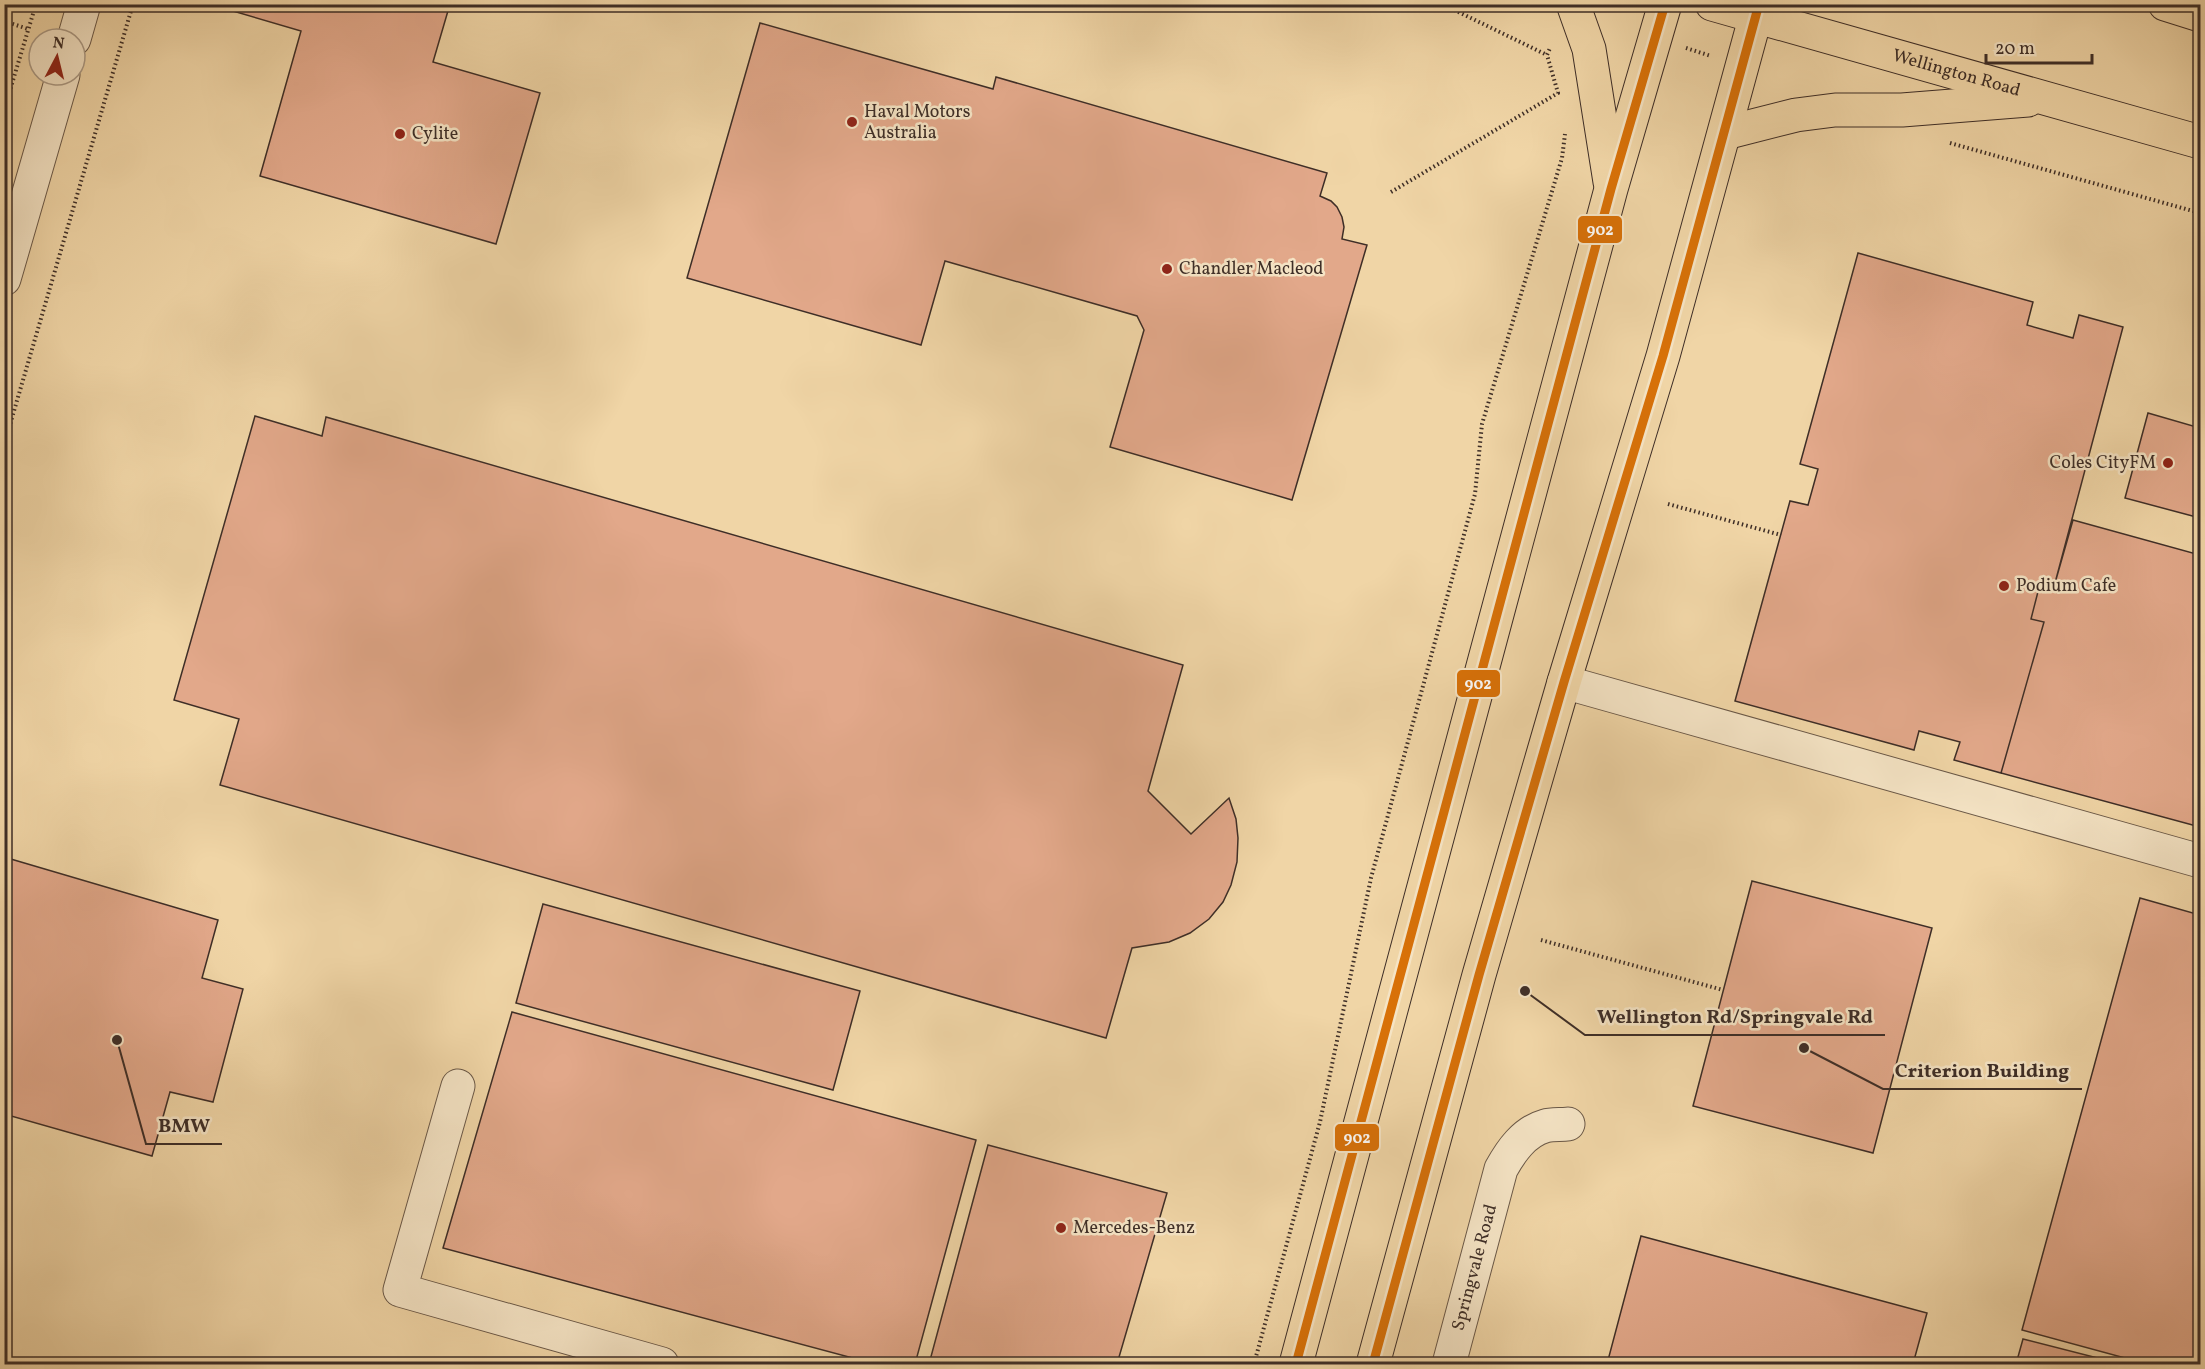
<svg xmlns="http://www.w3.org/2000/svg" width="2205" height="1369" font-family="Vollkorn,serif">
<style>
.building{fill:#e2a88a;stroke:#3e2e27;stroke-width:1.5}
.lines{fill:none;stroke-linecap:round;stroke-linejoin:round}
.minor-casing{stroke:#6a5847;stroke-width:35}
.highway-casing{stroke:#3e2e27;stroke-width:35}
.path{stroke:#3e2e27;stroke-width:4;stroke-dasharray:1.5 3;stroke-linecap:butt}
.minor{stroke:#f5e4c5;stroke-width:33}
.highway{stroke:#f0d5a6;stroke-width:33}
.bus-1-casing{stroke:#f5e4c5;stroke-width:14}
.bus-1{stroke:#d87108;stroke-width:9}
.poi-dot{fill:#8f2418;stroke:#f5e4c5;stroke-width:2}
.labels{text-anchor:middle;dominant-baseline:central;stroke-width:5;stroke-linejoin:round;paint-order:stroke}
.street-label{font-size:18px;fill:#3e2e27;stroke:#f5e4c5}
.poi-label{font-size:18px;fill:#3e2e27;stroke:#f5e4c5;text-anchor:start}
.leader{fill:none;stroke:#3e2e27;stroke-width:2}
.callout-dot{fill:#3e2e27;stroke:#f5e4c5;stroke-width:2}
.callout-label{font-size:20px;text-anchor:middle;font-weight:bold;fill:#3e2e27;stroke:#f5e4c5;stroke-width:5;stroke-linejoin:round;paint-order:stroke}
.line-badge{stroke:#f5e4c5;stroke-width:2}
.badge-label{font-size:16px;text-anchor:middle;font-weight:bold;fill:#fff}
</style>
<rect width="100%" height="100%" fill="#f0d5a6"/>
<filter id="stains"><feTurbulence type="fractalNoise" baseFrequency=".00333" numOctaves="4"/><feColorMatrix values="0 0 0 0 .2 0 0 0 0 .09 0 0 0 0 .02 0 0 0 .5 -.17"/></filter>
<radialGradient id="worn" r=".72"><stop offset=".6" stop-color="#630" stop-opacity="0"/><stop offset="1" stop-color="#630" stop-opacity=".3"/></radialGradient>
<path class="building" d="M209,4h241l-17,58 107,31 -44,151 -236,-68 41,-145z
M760,23l233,66 3,-12 331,96 -7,23 11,5 6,6 5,10 2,10 -2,12 25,6 -75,255 -182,-53 34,-117 -7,-14 -192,-55 -24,84 -234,-67z
M1858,253l175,49 -6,23 46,13 6,-23 44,12 -68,256 -14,-3 -10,39 13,3 -43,151 -47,-13 6,-18 -41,-11 -5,19 -179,-49 55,-200 18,4 10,-36 -18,-5z
M2148,413l52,15v90l-75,-20z
M255,416l67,20 4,-19 857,248 -35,126 43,43 38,-36 7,21 2,19 -1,24 -6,23 -8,17 -14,17 -19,14 -21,9 -37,6 -26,90 -886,-253 19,-66 -65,-19z
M2073,520l127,35v272l-199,-54 43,-151 -13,-3 10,-39 14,3z
M4,857l214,63 -16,58 41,11 -30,113 -43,-10 -18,64 -148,-42z
M1752,881l180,47 -59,225 -180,-47z
M2140,898l60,17v449h-53l-125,-34z
M543,904l317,87 -27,99 -317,-87z
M512,1012l464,128 -61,224h-40l-432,-116z
M988,1145l179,48 -50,171h-188z
M1641,1236l286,77 -14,51h-306z
M2023,1339l98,25h-105z"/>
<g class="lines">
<defs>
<g id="minor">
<path d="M74,39l10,-35"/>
<path d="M4,279l59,-204"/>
<path d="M1564,682l636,179"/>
<path d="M458,1086l-58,204 262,74"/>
<path id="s1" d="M1449,1364l52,-195c10,-18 23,-37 44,-43 7,-2 16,-1 23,-2"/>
</g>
<g id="highway">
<path d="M1573,4l16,45 21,133"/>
<path id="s2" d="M1712,4l488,138"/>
<path d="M2165,4l35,11"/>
<path d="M1725,133l71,-18 39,-5h67l126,-10"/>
<path d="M1296,1364l315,-1175 54,-185"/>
<path d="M1373,1364l106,-389 85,-293 99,-326 96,-352"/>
</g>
</defs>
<use href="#minor" class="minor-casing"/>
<use href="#highway" class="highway-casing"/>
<path class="path" d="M1442,4l105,51 3,-7
M4,21l24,8
M1686,48l25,8
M4,110l32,-106
M1950,143l250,70
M1391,192l167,-99 -11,-38
M4,445l129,-441
M1668,504l113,31
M1541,940l182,50
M1254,1364l66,-242 51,-244 104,-384 7,-70 80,-266 3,-24"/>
<use href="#minor" class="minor"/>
<use href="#highway" class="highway"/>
<defs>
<path id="bus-1" d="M1296,1364l315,-1175 54,-185
M1373,1364l106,-389 85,-293 99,-326 96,-352"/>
</defs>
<use href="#bus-1" class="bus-1-casing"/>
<use href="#bus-1" class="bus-1"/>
</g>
<g class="poi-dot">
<circle cx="852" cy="122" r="6"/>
<circle cx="400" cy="134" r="6"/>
<circle cx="1167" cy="269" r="6"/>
<circle cx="2168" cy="463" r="6"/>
<circle cx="2004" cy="586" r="6"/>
<circle cx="1061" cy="1228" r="6"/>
</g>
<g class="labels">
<g class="street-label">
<text stroke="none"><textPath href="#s2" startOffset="254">Wellington Road</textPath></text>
<text stroke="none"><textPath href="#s1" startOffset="100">Springvale Road</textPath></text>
</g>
<g class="poi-label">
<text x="864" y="112">Haval Motors<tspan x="864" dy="21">Australia</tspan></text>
<text x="412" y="134">Cylite</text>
<text x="1179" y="269">Chandler Macleod</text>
<text x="2156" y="463" text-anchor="end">Coles CityFM</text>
<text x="2016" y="586">Podium Cafe</text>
<text x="1073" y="1228">Mercedes-Benz</text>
</g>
</g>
<path class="leader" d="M1525 991L1585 1035H1885M1804 1048L1883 1089H2082M117 1040L146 1144H222"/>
<g class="callout-dot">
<circle cx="1525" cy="991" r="6"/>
<circle cx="1804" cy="1048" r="6"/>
<circle cx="117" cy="1040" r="6"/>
</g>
<g class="callout-label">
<text x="1735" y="1023">Wellington Rd/Springvale Rd</text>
<text x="1982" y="1077">Criterion Building</text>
<text x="184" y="1132">BMW</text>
</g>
<g class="line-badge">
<rect x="1577" y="215" width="46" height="29" rx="6" fill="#d87108"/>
<rect x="1456" y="669" width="45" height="29" rx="6" fill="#d87108"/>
<rect x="1334" y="1123" width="46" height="29" rx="6" fill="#d87108"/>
</g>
<g class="badge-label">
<text x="1600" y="235">902</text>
<text x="1478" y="689">902</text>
<text x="1357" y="1143">902</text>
</g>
<rect width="2205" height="1369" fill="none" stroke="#f0d5a6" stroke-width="24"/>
<rect x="6" y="6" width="2193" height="1357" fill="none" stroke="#3e2e27" stroke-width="3"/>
<rect x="12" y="12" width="2181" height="1345" fill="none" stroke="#3e2e27" stroke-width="1.5"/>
<g transform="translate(57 57) rotate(7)"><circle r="28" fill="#f5e4c5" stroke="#ac9b86" stroke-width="1.5"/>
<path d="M0-4.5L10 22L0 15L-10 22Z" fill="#8f2418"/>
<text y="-9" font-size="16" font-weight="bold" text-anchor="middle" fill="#3e2e27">N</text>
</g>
<path d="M1986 54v9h106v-9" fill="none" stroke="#3e2e27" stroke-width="3"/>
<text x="1995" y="54" font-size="18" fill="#3e2e27" stroke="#f5e4c5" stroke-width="4.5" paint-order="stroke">20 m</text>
<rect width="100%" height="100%" filter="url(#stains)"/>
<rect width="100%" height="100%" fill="url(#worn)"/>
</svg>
